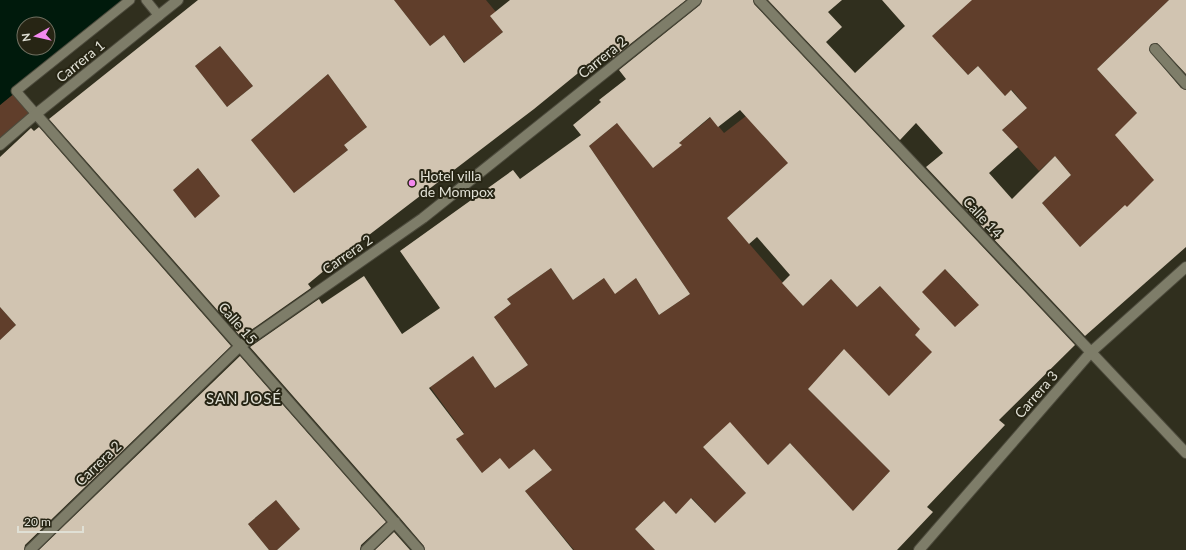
<svg xmlns="http://www.w3.org/2000/svg" width="1186" height="550" font-family="Lato,sans-serif">
<style>
.green{fill:#603e2b}
.water{fill:#001a0c;fill-rule:evenodd}
.building{fill:#d1c4b1;fill-rule:evenodd}
.lines{fill:none;stroke-linecap:round;stroke-linejoin:round}
.lane-casing{stroke:#4d4b3d;stroke-width:11}
.street-casing{stroke:#4d4b3d;stroke-width:12}
.secondary-casing{stroke:#4d4b3d;stroke-width:12}
.lane{stroke:#7e7d69;stroke-width:9}
.street{stroke:#7e7d69;stroke-width:10}
.secondary{stroke:#7e7d69;stroke-width:10}
.poi-dot{fill:#f489ef;stroke:#272514;stroke-width:1.5}
.labels{text-anchor:middle;dominant-baseline:central;stroke-width:4;stroke-linejoin:round;paint-order:stroke}
.street-label{font-size:14px;fill:#e0e0d5;stroke:#272514}
.poi-label{font-size:14px;fill:#e0e0d5;stroke:#272514;text-anchor:start}
.neighbourhood-label{font-size:15px;letter-spacing:1px;fill:#e0e0d5;stroke:#272514}
</style>
<rect width="100%" height="100%" fill="#302f1e"/>
<path class="green" d="M394,0h92l10,12 -5,5 12,15 -39,31 21,27 -41,-55 -14,11z
M971,0h198l-72,69 40,44 17,67 3,60 -32,-34 -45,41 -38,-44 29,-28 -16,-19 -16,15 -37,-41 25,-22 -15,-18 -7,6 -27,-30 -10,9 -22,-24 -10,10 -14,-16z
M220,46l33,40 -26,21 -32,-41z
M328,74l39,53 -23,18 4,5 -54,43 -43,-53z
M16,91l20,23 -36,31v-40z
M746,116l24,27 35,5 -78,70 76,88 28,-27 26,28 23,-21 65,-17 21,23 12,-12 15,87 -54,-57 -24,25 18,17 -44,44 -45,-46 -36,39 82,82 -37,40 -63,-68 -22,22 -38,-42 -27,24 43,46 -30,31 -24,-26 -16,16 -12,-13 -29,28 20,21h-81l-49,-59 27,-21 -18,-21 -25,20 -27,4 -26,-34 8,-6 -34,-46 25,-18 -11,-16 18,-13 33,48 33,-23 -34,-48 17,-13 -4,-5 44,-31 22,32 31,-22h32l23,37 31,-21 -101,-148 28,-23 64,22 -2,-2 32,-26 13,16z
M198,168l12,16 16,-13 11,12 -42,35 -22,-28z
M0,307l16,18 -16,15z
M262,483l38,46 -23,21h-8l-21,-26 20,-17 -15,-16z"/>
<path class="water" d="M0,0h130l-130,105zM24,24h24v24h-24z"/>
<path class="building" d="M198,0h196l36,46 14,-11 20,28 39,-31 -13,-16 20,-16h176l-76,60 -6,-8 -70,57 -186,142 -40,33 3,4 -70,49 -192,-218zM220,46l33,40 -26,21 -32,-41zM328,74l39,53 -23,18 4,5 -54,43 -43,-53zM198,168l22,28 -25,22 -22,-28z
M702,0h51l1,4 321,341 -76,75 6,5 -78,82 6,5 -36,38h-242l-20,-21 29,-28 12,13 15,-16 24,25 31,-30 -43,-46 27,-25 38,43 22,-22 63,68 37,-40 -82,-82 36,-40 45,47 43,-44 -17,-17 5,-6 -40,-43 -23,21 -26,-28 -28,27 -21,-23 8,-8 -33,-38 -8,7 -22,-26 61,-55 -48,-53 -22,17 -8,-10 -31,26 3,2 -29,23 -36,-45 -28,23 101,148 -31,21 -23,-37 -21,16 -11,-16 -31,22 -22,-32 -44,31 4,5 -17,13 34,48 -33,23 -22,-32 -44,32 35,46 -8,5 26,34 18,-15 9,11 25,-20 18,21 -27,21 48,59h-148l-1,-4 -24,-28 -150,-171 69,-48 3,5 42,-28 38,58 38,-26 -40,-57 113,-81 7,9 61,-44 -8,-10 28,-23 -2,-2 27,-21 -7,-9 81,-65zM945,269l34,36 -24,22 -33,-35z
M768,0h74l-14,12 14,15 -16,15 29,31 50,-47 -23,-26h90l-40,36 36,39 10,-9 27,30 6,-6 16,18 -25,22 16,17 -29,26 23,26 43,-43 16,19 -29,28 38,44 45,-42 2,2 27,-27 -39,-45 22,-22 -40,-44 72,-69h17v74l-29,-31 -6,1 -2,6 32,38 5,2v157l-101,89 -159,-169 17,-14 -27,-30 -16,17z
M39,127l192,219 -206,199 -1,5h-24v-210l16,-15 -16,-18v-150l31,-29 3,3z
M240,356l146,166 -25,23 -1,5h-83l23,-21 -24,-29 -28,24 21,26h-230z
M394,532l16,18h-35z"/>
<g class="lines">
<defs>
<path id="lane" d="M146,0l13,16
M36,114l-20,-23 114,-91"/>
<path id="street" d="M759,0l427,453
M1155,49l31,35
M36,114l383,436
M0,145l36,-31 142,-114
M366,550l29,-28
M919,550l172,-198 95,-85"/>
<path id="secondary" d="M30,550l210,-204 183,-128 273,-218"/>
</defs>
<use href="#lane" class="lane-casing"/>
<use href="#street" class="street-casing"/>
<use href="#secondary" class="secondary-casing"/>
<use href="#lane" class="lane"/>
<use href="#street" class="street"/>
<use href="#secondary" class="secondary"/>
</g>
<circle class="poi-dot" cx="412" cy="183" r="4"/>
<g class="labels">
<g class="street-label">
<text transform="translate(602 57) rotate(-39)">Carrera 2</text>
<text transform="translate(80 61) rotate(-39)">Carrera 1</text>
<text transform="translate(983 217) rotate(47)">Calle 14</text>
<text transform="translate(347 254) rotate(-35)">Carrera 2</text>
<text transform="translate(238 323) rotate(49)">Calle 15</text>
<text transform="translate(1036 394) rotate(-49)">Carrera 3</text>
<text transform="translate(98 463) rotate(-44)">Carrera 2</text>
</g>
<g class="poi-label">
<text x="420" y="175">Hotel villa<tspan x="420" dy="16">de Mompox</tspan></text>
</g>
<g class="neighbourhood-label">
<text x="244" y="398">SAN JOSÉ</text>
</g>
</g>
<g transform="translate(36 36) rotate(262)"><circle r="19" fill="#272514" stroke="#717061"/>
<path d="M0-3L7 15L0 10L-7 15Z" fill="#f489ef"/>
<text y="-6" font-size="11" font-weight="bold" text-anchor="middle" fill="#e0e0d5">N</text>
</g>
<path d="M18 526v6h65v-6" fill="none" stroke="#e0e0d5" stroke-width="2"/>
<text x="24" y="526" font-size="12" fill="#e0e0d5" stroke="#272514" stroke-width="3" paint-order="stroke">20 m</text>
</svg>
